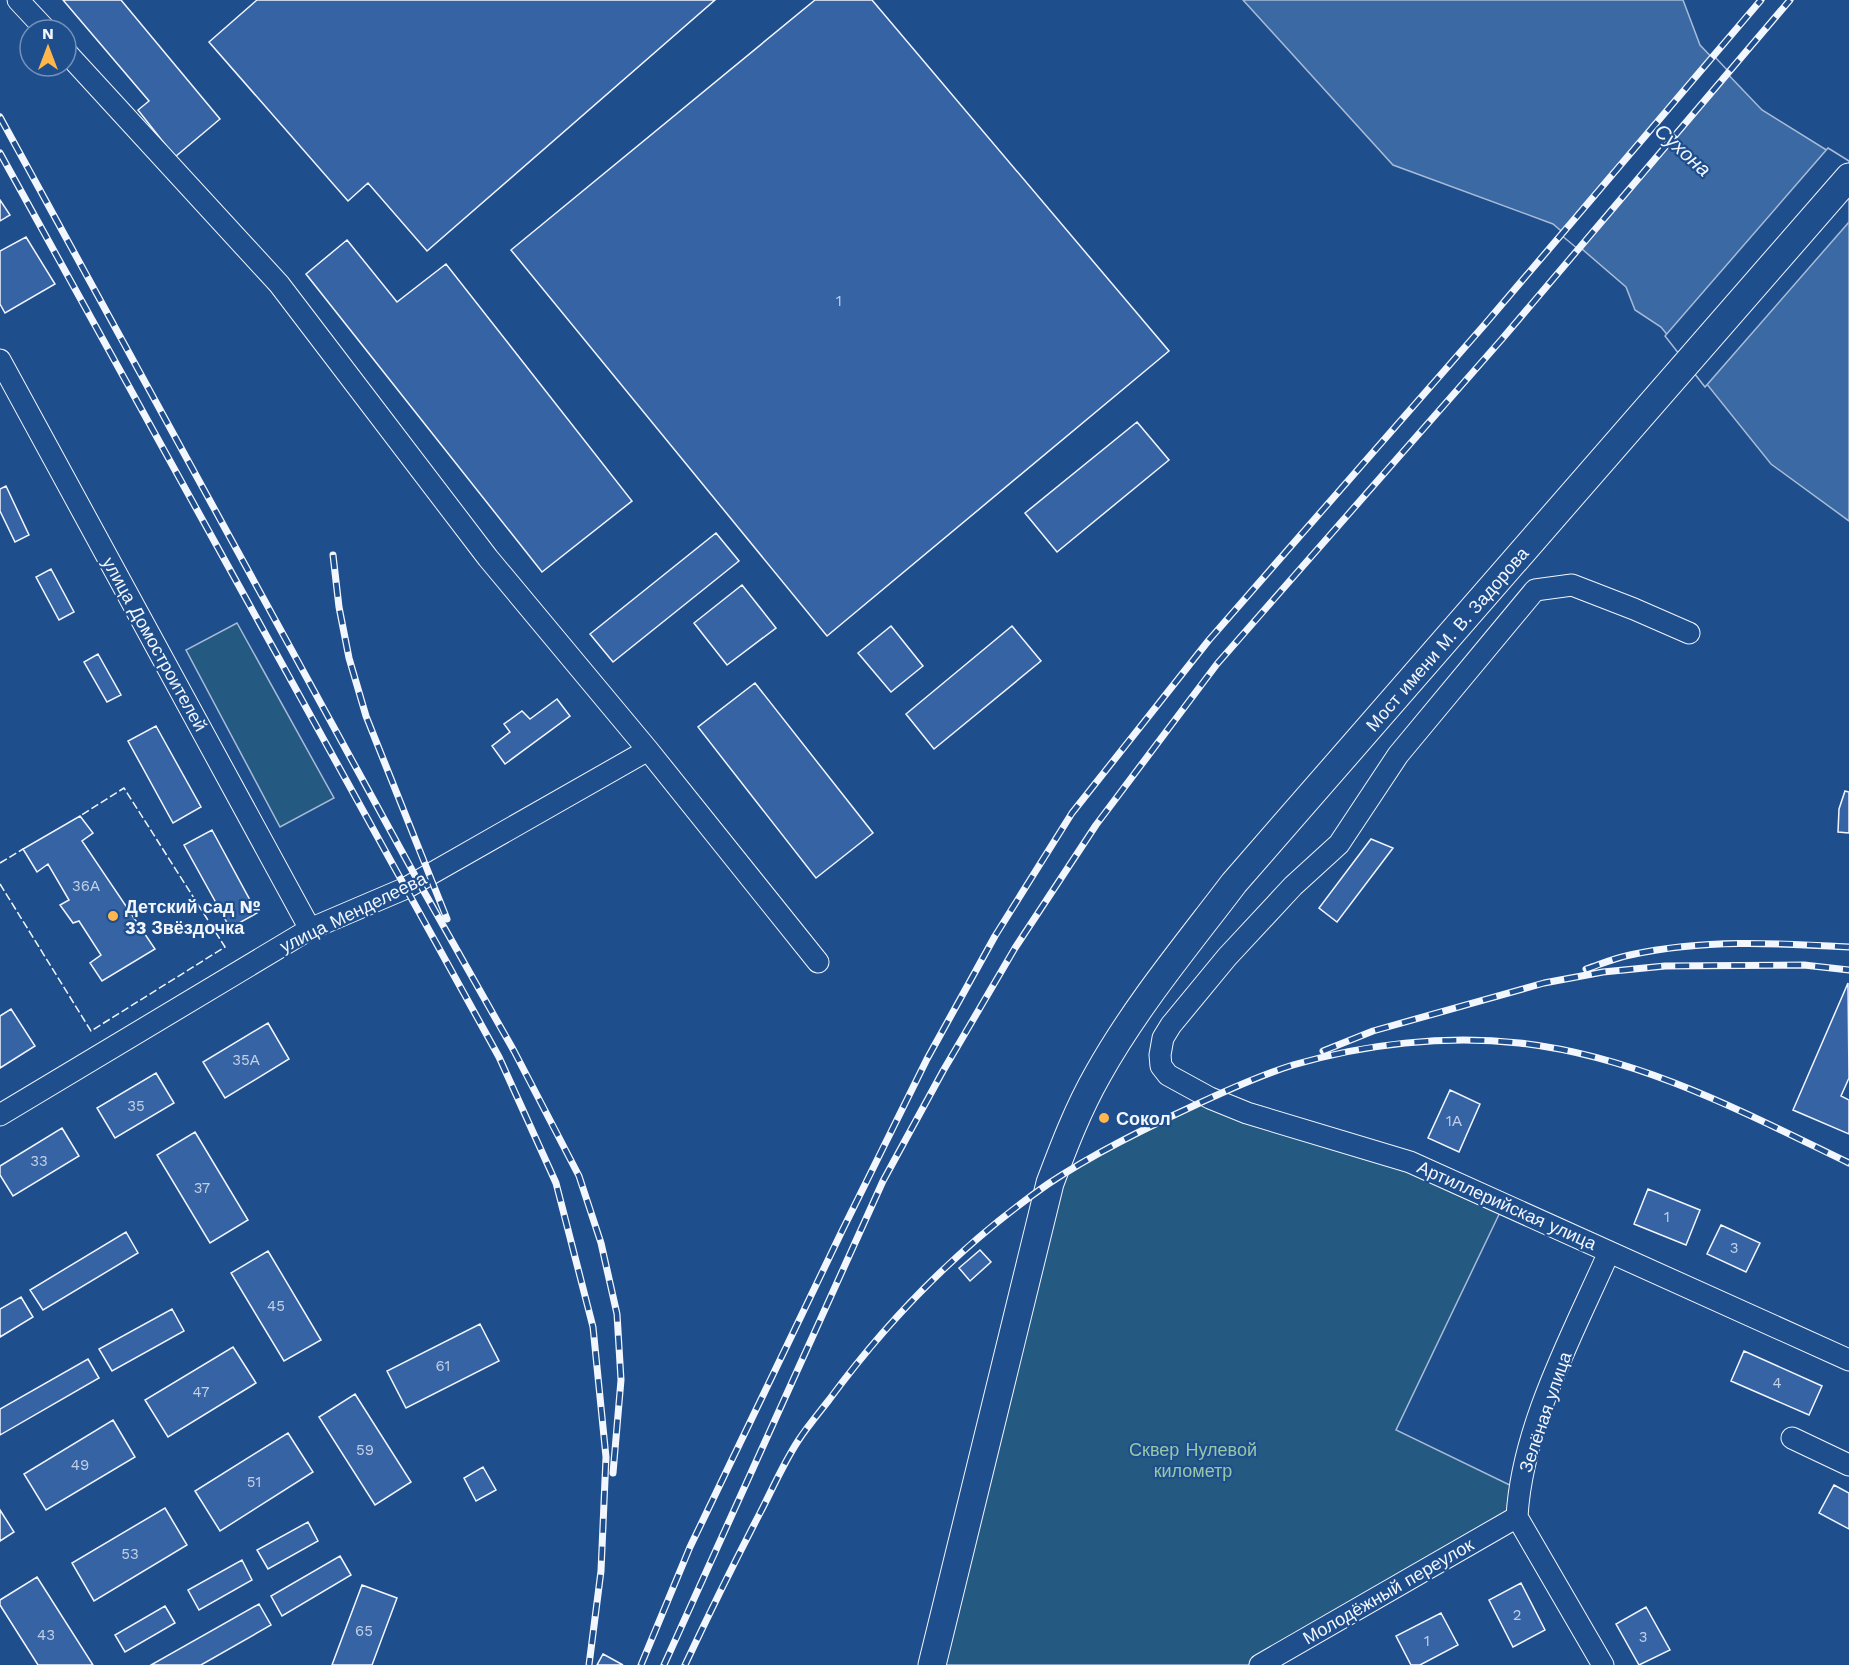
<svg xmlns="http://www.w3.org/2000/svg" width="1849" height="1665" font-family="'Work Sans',sans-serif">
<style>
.green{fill:#245a82;stroke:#a8bbd7;stroke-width:1.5}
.water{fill:#3b69a3;stroke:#a8bbd7;stroke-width:1.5}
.pier{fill:#1f4e8c;stroke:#a8bbd7;stroke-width:1.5}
.building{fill:#3563a3;stroke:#f2f6ff;stroke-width:1.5}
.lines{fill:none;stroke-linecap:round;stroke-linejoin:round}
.minor-casing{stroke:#f2f6ff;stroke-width:23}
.major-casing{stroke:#f2f6ff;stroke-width:29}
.minor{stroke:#1f4e8c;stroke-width:21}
.major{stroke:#1f4e8c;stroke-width:27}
.rail-casing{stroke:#f2f6ff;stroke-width:7}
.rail{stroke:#1f4e8c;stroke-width:4.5;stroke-dasharray:14;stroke-linecap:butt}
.fence{stroke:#f2f6ff;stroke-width:1.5;stroke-dasharray:8 3;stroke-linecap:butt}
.poi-dot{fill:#ffb74d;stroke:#1f4e8c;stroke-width:2}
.labels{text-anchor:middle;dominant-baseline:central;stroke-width:4.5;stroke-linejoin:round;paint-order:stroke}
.number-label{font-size:15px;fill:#c3d1e8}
.street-label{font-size:18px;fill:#f2f6ff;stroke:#1f4e8c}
.poi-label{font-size:18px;font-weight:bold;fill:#f2f6ff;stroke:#1f4e8c;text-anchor:start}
.park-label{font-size:18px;fill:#97c8a6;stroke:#1f4e8c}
.water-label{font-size:20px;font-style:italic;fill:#f2f6ff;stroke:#1f4e8c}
</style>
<rect width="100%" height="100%" fill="#1f4e8c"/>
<path class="green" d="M237,623l97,175 -54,29 -94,-177z
M1210,1098l294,106 -108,226 122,59 -1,28 -257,148h-328l118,-482 81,-48z"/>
<path class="water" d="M1243,0h440l17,45 62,65 87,54v357l-78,-57 -110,-137 -26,-17 -9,-23 -73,-63 -160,-59z"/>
<path class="pier" d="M1714,56l15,16 -151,177 -17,-14z
M1828,148l21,13v61l-144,165 -40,-51z"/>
<path class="building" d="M63,0h58l99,119 -45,38 -37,-47 11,-9z
M257,0h458l-288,251 -59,-68 -20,18 -139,-159z
M815,0h57l297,351 -342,285 -316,-386z
M0,200l10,15 -10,6z
M26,237l29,47 -50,29 -5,-9v-53z
M347,240l50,62 49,-38 186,237 -90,71 -236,-298z
M1137,422l32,38 -112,92 -32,-39z
M6,486l23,49 -14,7 -15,-31v-22z
M716,533l23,28 -126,101 -23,-28z
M51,569l23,43 -15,8 -23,-43z
M742,585l34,43 -49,37 -33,-42z
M891,626l32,40 -32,26 -33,-39z
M1012,626l29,35 -107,88 -28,-35z
M98,654l23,41 -14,7 -23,-40z
M755,683l118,150 -57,45 -118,-151z
M557,699l13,17 -65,48 -13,-18 18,-14 -6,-8 18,-13 8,8z
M156,726l45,81 -28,16 -45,-82z
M1845,791l4,1v41l-11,-1 1,-23z
M80,816l13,17 -11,8 73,108 -53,32 -12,-18 11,-8 -22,-34 -6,2 -13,-18 9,-5 -21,-36 -11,8 -14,-23z
M212,830l45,83 -27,15 -46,-83z
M1371,839l22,9 -56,74 -18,-14z
M1848,983l1,95 -8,18 8,4v34l-56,-24z
M11,1009l24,37 -35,22v-52z
M268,1023l21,36 -64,39 -22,-36z
M156,1073l18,30 -59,35 -18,-30z
M1450,1090l30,14 -21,48 -31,-14z
M62,1128l17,28 -66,40 -13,-21v-9z
M195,1132l53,88 -38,23 -53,-88z
M1648,1189l52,21 -14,35 -52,-21z
M1721,1225l39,18 -14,29 -39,-18z
M126,1232l12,21 -95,57 -13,-20z
M980,1250l11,12 -21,19 -11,-13z
M268,1251l53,89 -37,21 -53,-88z
M21,1297l12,20 -33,20v-28z
M172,1309l12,22 -72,40 -13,-22z
M480,1324l19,37 -93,47 -19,-37z
M233,1347l23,36 -88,54 -23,-37z
M1744,1351l78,35 -13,29 -78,-34z
M88,1359l11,19 -99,57v-26z
M355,1394l56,88 -36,23 -56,-88z
M113,1420l22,37 -89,53 -22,-36z
M288,1433l25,39 -93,59 -25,-40z
M483,1467l13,23 -20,11 -12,-23z
M1834,1485l15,8v36l-30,-16z
M165,1508l22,37 -93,56 -22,-38z
M0,1510l14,22 -14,9z
M308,1522l10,19 -50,28 -11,-19z
M340,1556l11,19 -69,41 -11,-20z
M242,1560l10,20 -53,30 -11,-20z
M37,1577l56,88h-55l-38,-60v-5z
M1521,1583l24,47 -32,17 -24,-47z
M362,1585l35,13 -25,67h-40z
M259,1604l12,21 -70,40h-50z
M165,1606l10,17 -50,29 -10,-17z
M1646,1607l24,43 -31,15 -23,-41z
M1441,1613l17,32 -38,20h-9l-15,-29z
M603,1654l20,11h-26z"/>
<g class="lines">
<defs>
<path id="minor" d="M18,0l28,30
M66,52l213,232 209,274 160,192 170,212
M0,360l310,569
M1689,633l-55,-24 -62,-24 -37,5 -137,165 -59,89 -46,42 -66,71 -56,68 -8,13 -3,17 1,11 7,9 42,23 37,15 163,49 439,198
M0,1115l310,-186 96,-41 242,-138
M1792,1438l57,27
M1260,1665l257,-148
M1603,1665l-86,-148c5,-91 56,-183 92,-265"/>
<path id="major" d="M932,1665l118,-482c14,-37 28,-74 48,-109 38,-68 89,-129 136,-191l615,-706"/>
</defs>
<use href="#minor" class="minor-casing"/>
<use href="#major" class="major-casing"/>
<use href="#minor" class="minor"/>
<use href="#major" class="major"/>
<defs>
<path id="rail" d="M0,117l418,764 96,170 65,125 22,67 16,71 4,66 -8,93
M0,153l499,904 57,126 37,144 13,130 -5,114 -12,94
M333,555l6,52 10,51 17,58 81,203
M1586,969c15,-5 29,-11 44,-14 73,-16 146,-12 219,-8
M1323,1051l50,-20 171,-48 59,-11 62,-6 139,-1 45,5
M641,1665l49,-118 152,-316 85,-172 68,-123 77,-123 137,-173 277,-317 275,-323
M664,1665l219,-484 60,-110 72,-123 81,-123 121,-161 285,-325 288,-339
M685,1665c24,-51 49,-102 75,-152 12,-23 23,-49 38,-72 9,-14 20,-27 31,-41 61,-83 134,-157 219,-216 45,-30 94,-54 143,-77 32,-15 67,-31 102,-42 72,-21 151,-30 226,-22 119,13 224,69 330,120"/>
</defs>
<use href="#rail" class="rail-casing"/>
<use href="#rail" class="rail"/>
<path class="fence" d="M0,863l23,-14
M0,884l91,147 134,-84 -101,-159 -44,28"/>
</g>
<g class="poi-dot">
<circle cx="113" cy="916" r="6"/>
<circle cx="1104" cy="1118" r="6"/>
</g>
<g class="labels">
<g class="number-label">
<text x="839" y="301">1</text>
<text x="86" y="886">36А</text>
<text x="246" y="1060">35А</text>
<text x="136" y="1106">35</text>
<text x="1454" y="1121">1А</text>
<text x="39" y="1161">33</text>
<text x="202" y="1188">37</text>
<text x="1667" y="1217">1</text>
<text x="1734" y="1248">3</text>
<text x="276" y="1306">45</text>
<text x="443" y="1366">61</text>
<text x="1777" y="1383">4</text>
<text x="201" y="1392">47</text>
<text x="365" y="1450">59</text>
<text x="80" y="1465">49</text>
<text x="254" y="1482">51</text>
<text x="130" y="1554">53</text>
<text x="1517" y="1615">2</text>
<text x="364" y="1631">65</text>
<text x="46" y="1635">43</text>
<text x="1643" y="1637">3</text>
<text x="1427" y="1641">1</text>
</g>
<g class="street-label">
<text transform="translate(1447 639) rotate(-49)">Мост имени М. В. Задорова</text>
<text transform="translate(155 644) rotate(61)">улица Домостроителей</text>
<text transform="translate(353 912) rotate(-26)">улица Менделеева</text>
<text transform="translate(1507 1205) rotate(24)">Артиллерийская улица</text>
<text transform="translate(1545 1412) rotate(-71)">Зелёная улица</text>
<text transform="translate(1388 1591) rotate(-30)">Молодёжный переулок</text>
</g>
<g class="poi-label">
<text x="125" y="906">Детский сад №<tspan x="125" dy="21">33 Звёздочка</tspan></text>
<text x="1116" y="1118">Сокол</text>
</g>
<g class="park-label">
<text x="1193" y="1449">Сквер Нулевой<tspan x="1193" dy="21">километр</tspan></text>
</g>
<g class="water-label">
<text transform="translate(1683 150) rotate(42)">Сухона</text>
</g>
</g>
<g transform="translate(48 48)"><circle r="28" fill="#1f4e8c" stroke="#7391ba" stroke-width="1.5"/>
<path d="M0-4.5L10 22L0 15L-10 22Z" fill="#ffb74d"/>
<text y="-9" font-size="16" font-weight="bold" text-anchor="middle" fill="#f2f6ff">N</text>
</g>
</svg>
